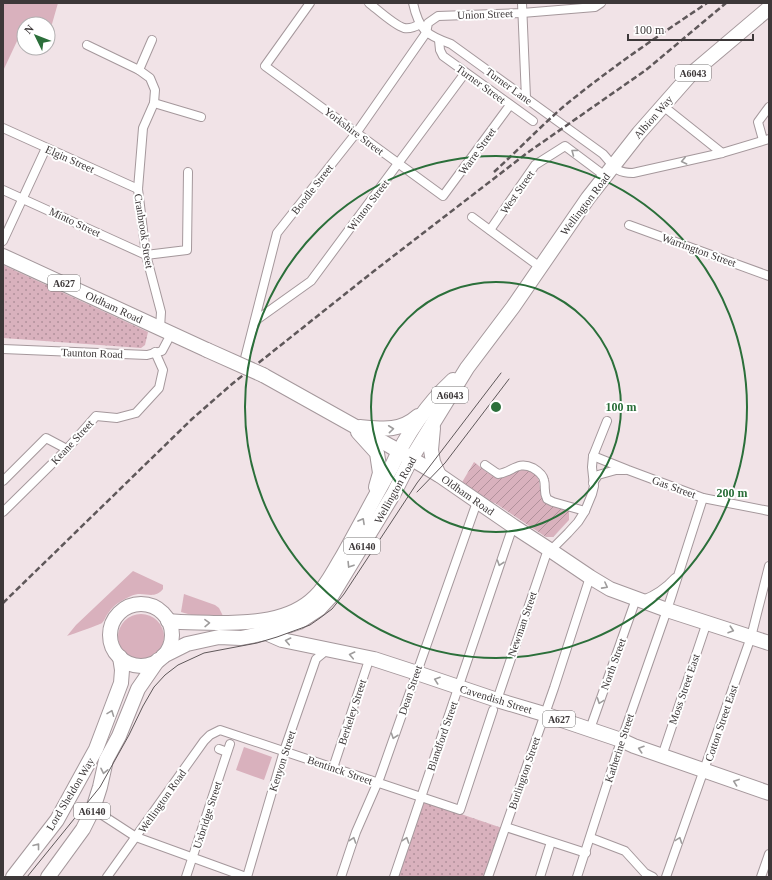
<svg xmlns="http://www.w3.org/2000/svg" width="772" height="880" font-family="'Times New Roman',serif">
	<style>
		.grass { fill: #d9b1bd }
		.park { fill: url(#park-dots) }
		.garden { fill: url(#garden-furrows) }
		.lines { fill: none; stroke-linecap: round; stroke-linejoin: round }
		.street-casing { stroke: #a5989c; stroke-width: 10 }
		.highway-casing { stroke: #a5989c; stroke-width: 16 }
		.street { stroke: #fff; stroke-width: 8 }
		.highway { stroke: #fff; stroke-width: 14 }
		.tram { stroke: #5f585a; stroke-width: 1 }
		.rail { stroke: #5f585a; stroke-width: 2.5; stroke-dasharray: 6 3; stroke-linecap: butt }
		.highway-bridge-casing { stroke: #a5989c; stroke-width: 16; stroke-linecap: butt }
		.highway-bridge { stroke: #fff; stroke-width: 14 }
		.oneway { stroke: #9e9c9c }
		.ring { fill: none; stroke: #2b6f3a; stroke-width: 2 }
		.labels { text-anchor: middle; dominant-baseline: central; stroke-width: 4; stroke-linejoin: round; paint-order: stroke }
		.shield { fill: #fff; stroke: #777474; stroke-width: 1 }
		.shield-label { font-size: 10px; font-weight: bold; fill: #3d3839 }
		.street-label { font-size: 11px; fill: #3d3839; stroke: #fff }
		.centre { fill: #2b6f3a; stroke: #fff; stroke-width: 2 }
		.ring-label { font-size: 12px; text-anchor: middle; font-weight: bold; fill: #2b6f3a; stroke: #fff; stroke-width: 4; stroke-linejoin: round; paint-order: stroke }
	</style>
	<defs>
		<pattern id="park-dots" width="8" height="8" patternUnits="userSpaceOnUse"><rect width="8" height="8" fill="#d9b1bd"/><path d="M2 2h.1M6 6h.1" fill="none" stroke="#b1919b" stroke-width="1.8" stroke-linecap="round"/></pattern>
		<pattern id="garden-furrows" width="10" height="10" patternUnits="userSpaceOnUse"><rect width="10" height="10" fill="#d9b1bd"/><path d="M-1 1l2-2M0 10L10 0M9 11l2-2" fill="none" stroke="#b1919b"/></pattern>
	</defs>
	<rect width="100%" height="100%" fill="#f1e3e7"/>
	<!-- grass -->
	<g class="grass">
		<polygon points="3,3 58,3 48,38 48,24 24,24 24,42 18,39 3,71"/>
		<path d="M133,571L163,585V589C153,601 144,590 131,596C123,600 114,604 109,612C106,615 105,620 102,623C99,625 73,634 67,636L76,625Z"/>
		<polygon points="184,594 215,605 219,608 223,616 195,616 181,612"/>
		<circle cx="141" cy="637" r="23"/>
		<polygon points="244,747 272,757 264,780 236,770"/>
	</g>
	<!-- park -->
	<g class="park">
		<polygon points="3,265 148,332 145,345 141,348 3,338"/>
		<polygon points="423,801 502,828 485,877 397,877"/>
	</g>
	<!-- garden -->
	<path class="garden" d="M474,462C480,466 489,476 497,477C507,479 516,467 526,470C546,475 536,491 544,500C550,506 561,508 569,510V520L553,537H546L495,503L488,502L461,484Z"/>
	<g class="lines">
		<defs>
			<g id="street">
				<polyline points="310,3 265,66 443,196 510,105"/>
				<path d="M369,3C378,10 394,25 404,28C410,29 415,27 420,24"/>
				<path d="M413,3C419,30 426,35 451,44L603,154C614,166 615,173 633,173L722,153L769,139"/>
				<polyline points="522,3 526,98"/>
				<polyline points="439,40 440,50 443,56 533,121"/>
				<polyline points="87,45 139,70 150,78 155,90 154,103 143,128 138,189 146,255 161,312 160,328"/>
				<polyline points="139,70 152,40"/>
				<polyline points="154,103 201,117"/>
				<polyline points="663,106 722,153"/>
				<polyline points="3,128 138,189"/>
				<polyline points="763,140 758,122 769,107"/>
				<polyline points="3,190 146,255 187,250 188,172"/>
				<polyline points="472,217 540,267"/>
				<polyline points="629,225 769,276"/>
				<polyline points="490,230 535,165 565,146 605,176"/>
				<polyline points="3,241 46,148"/>
				<polyline points="255,321 311,281 465,73"/>
				<polyline points="3,349 147,355 162,351 171,334"/>
				<polyline points="243,366 277,233 357,132 426,33 428,23 438,16 522,13 595,7 601,3"/>
				<polyline points="593,456 628,470 703,498 769,511"/>
				<path d="M485,465L498,474C512,473 517,460 533,468C538,471 543,475 544,480C546,487 543,490 547,499L553,502L585,511"/>
				<polyline points="3,481 46,438 63,447"/>
				<polyline points="593,483 598,475 616,470 625,470"/>
				<polyline points="3,512 67,449 96,416 117,418 136,413 159,388 163,370 155,352"/>
				<path d="M643,600C656,595 666,588 675,578"/>
				<polyline points="497,700 546,555 568,533 578,522 585,511 592,494 594,486 592,467 593,456 607,421"/>
				<polyline points="590,729 636,599"/>
				<polyline points="219,749 227,752"/>
				<polyline points="662,756 707,622"/>
				<polyline points="333,768 368,663 374,659"/>
				<polyline points="93,809 136,837 246,877"/>
				<polyline points="506,827 586,853"/>
				<polyline points="591,838 625,851 645,873 653,877"/>
				<polyline points="107,877 204,741 210,735 220,730 460,810 493,710"/>
				<polyline points="186,877 230,744"/>
				<polyline points="247,877 284,751 316,659 327,650"/>
				<polyline points="341,877 356,832 380,777 477,502"/>
				<polyline points="394,877 513,526"/>
				<polyline points="488,877 554,688 590,577"/>
				<polyline points="540,877 551,842"/>
				<polyline points="577,877 617,753 667,610 703,498"/>
				<polyline points="666,877 751,637 769,566"/>
				<polyline points="761,877 769,854"/>
			</g>
			<g id="highway">
				<polyline points="3,256 207,350"/>
				<polyline points="263,375 390,446 439,475 513,526 553,552 590,577 610,589 667,610 769,643"/>
				<path d="M360,427C382,429 400,432 418,416"/>
				<polyline points="433,428 431,450 433,462 439,475"/>
				<polyline points="358,432 377,453 380,473 376,487"/>
				<circle cx="141" cy="635" r="31"/>
				<path d="M168,621C185,623 201,622 217,623C250,623 290,622 315,597C326,587 333,572 341,559C358,529 374,498 391,468C406,435 426,405 453,380"/>
				<polyline points="266,633 282,640 374,659 417,673 497,700 544,714 621,740 634,746 769,793"/>
				<polyline points="163,656 187,644 219,637 241,638 266,633 299,622 319,609 332,595 394,493 411,459 467,368 513,307 588,198 639,133 691,74 769,8"/>
				<polyline points="13,877 57,820 96,749 121,683 122,670 120,657"/>
				<polyline points="48,877 83,829 93,809 100,787 106,760 119,736 138,689 158,660"/>
			</g>
		</defs>
		<!-- street casing -->
		<use href="#street" class="street-casing"/>
		<!-- highway casing -->
		<use href="#highway" class="highway-casing"/>
		<!-- street -->
		<use href="#street" class="street"/>
		<!-- highway -->
		<use href="#highway" class="highway"/>
		<!-- tram -->
		<g class="tram">
			<polyline points="417,492 445,463 509,379"/>
			<polyline points="27,877 100,787 129,735 143,706 154,687 165,675 178,665 204,653 257,643 277,637 310,625 320,618 332,609 344,594 417,483 501,373"/>
		</g>
		<!-- rail -->
		<g class="rail">
			<path d="M494,172C517,151 539,128 563,107C609,69 658,36 707,3"/>
			<polyline points="3,603 192,419 232,384 374,271 527,153 646,70 726,3"/>
		</g>
		<defs>
			<polyline id="highway-bridge" points="207,350 263,375"/>
		</defs>
		<!-- highway-bridge casing -->
		<use href="#highway-bridge" class="highway-bridge-casing"/>
		<!-- highway-bridge -->
		<use href="#highway-bridge" class="highway-bridge"/>
	</g>
	<!-- one-way arrows -->
	<defs><path id="oneway-chevron" d="M-2-3.5L2.5 0L-2 3.5" fill="none" stroke-width="1.6" stroke-linecap="round" stroke-linejoin="round"/></defs>
	<g class="oneway">
		<use href="#oneway-chevron" transform="translate(574 152) rotate(-143)"/>
		<use href="#oneway-chevron" transform="translate(684 161) rotate(167)"/>
		<use href="#oneway-chevron" transform="translate(391 429) rotate(-6)"/>
		<use href="#oneway-chevron" transform="translate(362 521) rotate(-61)"/>
		<use href="#oneway-chevron" transform="translate(500 563) rotate(109)"/>
		<use href="#oneway-chevron" transform="translate(350 565) rotate(122)"/>
		<use href="#oneway-chevron" transform="translate(605 586) rotate(28)"/>
		<use href="#oneway-chevron" transform="translate(207 623) rotate(-1)"/>
		<use href="#oneway-chevron" transform="translate(731 630) rotate(18)"/>
		<use href="#oneway-chevron" transform="translate(288 641) rotate(-168)"/>
		<use href="#oneway-chevron" transform="translate(352 655) rotate(-168)"/>
		<use href="#oneway-chevron" transform="translate(437 680) rotate(-161)"/>
		<use href="#oneway-chevron" transform="translate(600 701) rotate(110)"/>
		<use href="#oneway-chevron" transform="translate(111 713) rotate(-69)"/>
		<use href="#oneway-chevron" transform="translate(394 736) rotate(109)"/>
		<use href="#oneway-chevron" transform="translate(641 749) rotate(-162)"/>
		<use href="#oneway-chevron" transform="translate(104 771) rotate(102)"/>
		<use href="#oneway-chevron" transform="translate(736 782) rotate(-160)"/>
		<use href="#oneway-chevron" transform="translate(353 840) rotate(-71)"/>
		<use href="#oneway-chevron" transform="translate(406 840) rotate(-71)"/>
		<use href="#oneway-chevron" transform="translate(679 840) rotate(-70)"/>
		<use href="#oneway-chevron" transform="translate(37 846) rotate(-52)"/>
	</g>
	<!-- distance rings -->
	<g class="ring">
		<circle cx="496" cy="407" r="125"/>
		<circle cx="496" cy="407" r="251"/>
	</g>
	<g class="labels">
		<!-- shield labels -->
		<g class="shield">
			<rect x="675" y="65" width="36" height="16" rx="3"/>
			<rect x="48" y="275" width="32" height="16" rx="3"/>
			<rect x="432" y="387" width="36" height="16" rx="3"/>
			<rect x="344" y="538" width="36" height="16" rx="3"/>
			<rect x="543" y="711" width="32" height="16" rx="3"/>
			<rect x="74" y="803" width="36" height="16" rx="3"/>
		</g>
		<g class="shield-label">
			<text x="693" y="73">A6043</text>
			<text x="64" y="283">A627</text>
			<text x="450" y="395">A6043</text>
			<text x="362" y="546">A6140</text>
			<text x="559" y="719">A627</text>
			<text x="92" y="811">A6140</text>
		</g>
		<!-- street labels -->
		<g class="street-label">
			<text transform="translate(485 14) rotate(-2)">Union Street</text>
			<text transform="translate(481 84) rotate(36)">Turner Street</text>
			<text transform="translate(509 86) rotate(36)">Turner Lane</text>
			<text transform="translate(653 117) rotate(-49)">Albion Way</text>
			<text transform="translate(354 131) rotate(37)">Yorkshire Street</text>
			<text transform="translate(477 151) rotate(-54)">Warre Street</text>
			<text transform="translate(70 159) rotate(24)">Elgin Street</text>
			<text transform="translate(312 189) rotate(-52)">Boodle Street</text>
			<text transform="translate(517 192) rotate(-55)">West Street</text>
			<text transform="translate(585 204) rotate(-53)">Wellington Road</text>
			<text transform="translate(368 205) rotate(-53)">Winton Street</text>
			<text transform="translate(75 222) rotate(25)">Minto Street</text>
			<text transform="translate(144 231) rotate(81)">Cranbrook Street</text>
			<text transform="translate(699 250) rotate(20)">Warrington Street</text>
			<text transform="translate(114 307) rotate(25)">Oldham Road</text>
			<text transform="translate(92 353) rotate(2)">Taunton Road</text>
			<text transform="translate(72 442) rotate(-47)">Keane Street</text>
			<text transform="translate(674 487) rotate(20)">Gas Street</text>
			<text transform="translate(395 490) rotate(-61)">Wellington Road</text>
			<text transform="translate(468 495) rotate(35)">Oldham Road</text>
			<text transform="translate(522 624) rotate(-71)">Newman Street</text>
			<text transform="translate(613 664) rotate(-70)">North Street</text>
			<text transform="translate(684 689) rotate(-71)">Moss Street East</text>
			<text transform="translate(410 690) rotate(-71)">Dean Street</text>
			<text transform="translate(496 699) rotate(17)">Cavendish Street</text>
			<text transform="translate(352 712) rotate(-72)">Berkeley Street</text>
			<text transform="translate(721 723) rotate(-71)">Cotton Street East</text>
			<text transform="translate(442 736) rotate(-71)">Blandford Street</text>
			<text transform="translate(619 748) rotate(-72)">Katherine Street</text>
			<text transform="translate(282 761) rotate(-72)">Kenyon Street</text>
			<text transform="translate(340 770) rotate(19)">Bentinck Street</text>
			<text transform="translate(524 773) rotate(-71)">Burlington Street</text>
			<text transform="translate(70 794) rotate(-59)">Lord Sheldon Way</text>
			<text transform="translate(162 801) rotate(-55)">Wellington Road</text>
			<text transform="translate(207 815) rotate(-72)">Uxbridge Street</text>
		</g>
	</g>
	<circle cx="496" cy="407" r="6" class="centre"/>
	<g class="ring-label">
		<text x="621" y="411">100 m</text>
		<text x="732" y="497">200 m</text>
	</g>
	<!-- border -->
	<rect width="772" height="880" fill="none" stroke="#3d3839" stroke-width="8"/>
	<!-- north arrow -->
	<g transform="translate(36 36) rotate(313)"><circle r="19" fill="#ffffff" stroke="#b1afb0"/>
	<path d="M0-3L7 15L0 10L-7 15Z" fill="#2b6f3a"/>
	<text y="-6" font-size="11" font-weight="bold" text-anchor="middle" fill="#3d3839">N</text>
	</g>
	<!-- scale -->
	<path d="M628 34v6h125v-6" fill="none" stroke="#3d3839" stroke-width="2"/>
	<text x="634" y="34" font-size="12" fill="#3d3839" stroke="#ffffff" stroke-width="3" paint-order="stroke">100 m</text>
</svg>
